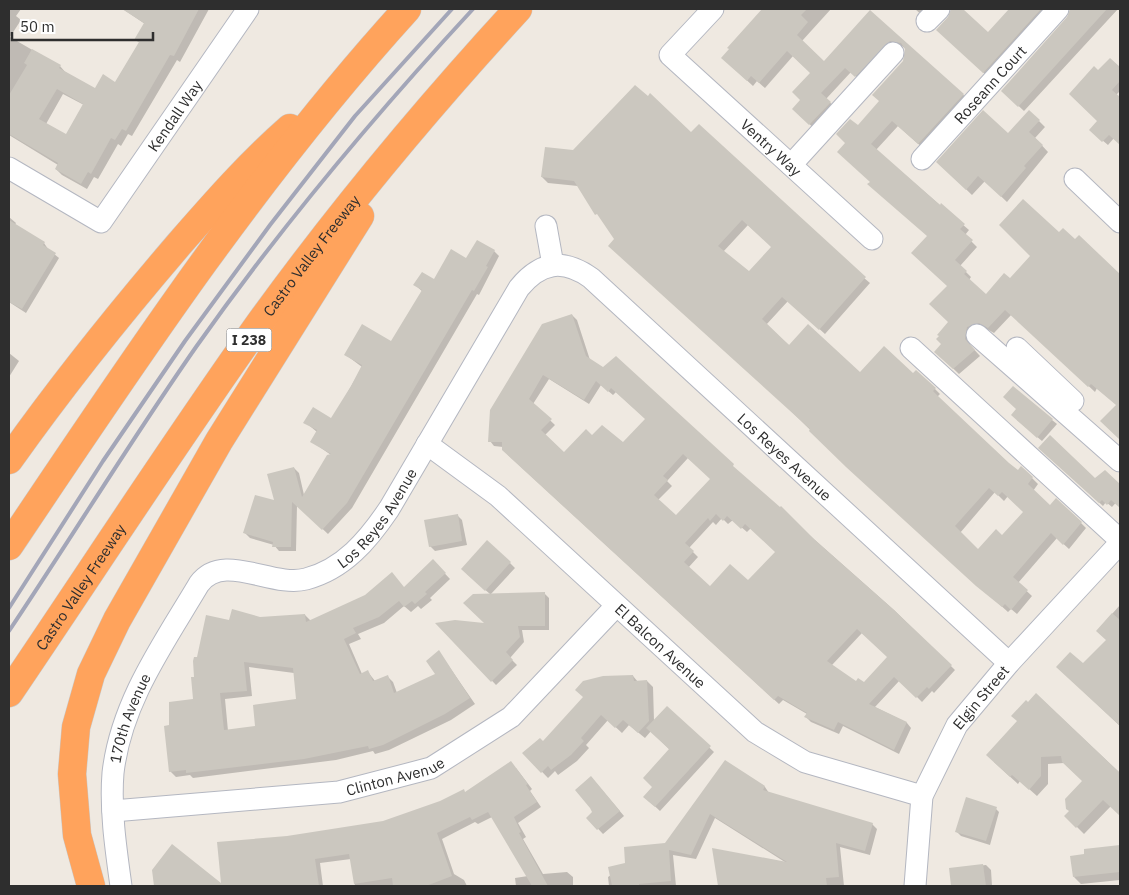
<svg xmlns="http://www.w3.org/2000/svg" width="1129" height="895" font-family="'IBM Plex Sans',sans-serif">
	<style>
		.shadow { fill: #0003; fill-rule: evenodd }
		.building { fill: #cbc7bf; fill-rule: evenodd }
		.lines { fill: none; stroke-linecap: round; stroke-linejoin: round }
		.minor-casing { stroke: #b4b7c1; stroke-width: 23 }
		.highway-casing { stroke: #c9c9c9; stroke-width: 29 }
		.minor { stroke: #fff; stroke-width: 21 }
		.highway { stroke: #ffa35c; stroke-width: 28 }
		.rail { stroke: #a3a6b8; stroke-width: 4 }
		.labels { text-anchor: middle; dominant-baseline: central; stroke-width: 4; stroke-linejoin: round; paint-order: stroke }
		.shield { fill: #fff; stroke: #6d6d6d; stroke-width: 1 }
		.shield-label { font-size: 14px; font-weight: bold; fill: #2e2e2e }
		.street-label { font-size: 15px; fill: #2e2e2e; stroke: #fff }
	</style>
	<rect width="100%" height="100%" fill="#efe9e1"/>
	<!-- shadow -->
	<g class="shadow">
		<path d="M9,9H21L16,16L21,20L10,37L60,66L66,73L95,90L116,84L140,43L136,40L145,24L123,9H209L180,62L177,60L132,136L128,134L121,146L118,144L98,179L94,177L87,189L62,175L56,169L58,165L9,135ZM63,94L84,105L66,136L46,124Z"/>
		<polygon points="769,9 831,9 802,41 824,62 870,12 969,100 924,149 898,126 876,150 969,230 965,235 977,247 960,266 971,277 969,280 986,296 1010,280 1059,234 1075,241 1079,237 1120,278 1120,438 1102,421 1117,405 1097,388 1095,392 1012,314 994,333 985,328 973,332 970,345 980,356 959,374 941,357 950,322 948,286 928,236 871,182 858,127 881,101 904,62 906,49 902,46 890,49 861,81 851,72 826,99 836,108 815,129 799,115 811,73 793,56 765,88 757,81 753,86 728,63"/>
		<polygon points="915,9 934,9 924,17"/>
		<polygon points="952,9 961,9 988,34 1011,9 1052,9 989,78 938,29 952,13"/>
		<polygon points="1071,9 1118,9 1024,111 1003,91 1068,18"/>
		<polygon points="1110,59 1120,69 1120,91 1116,95 1120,99 1120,144 1114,138 1108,145 1095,134 1099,121 1098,72"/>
		<polygon points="1039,121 1045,127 1035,138 1048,152 1007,202 985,181 972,195 944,168"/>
		<path d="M692,134L870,283L825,334L788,301L766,325L790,346L860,374L914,375L935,389L940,394L937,397L1018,472L1032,478L1038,484L1033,491L1050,506L1081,523L1086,528L1069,549L1057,538L1018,583L1032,596L1017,614L1011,609L1008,612L853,472L616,239L578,186L548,183L542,177L574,152ZM748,225L772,247L749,273L723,252ZM995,492L1004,501L1008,496L1025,512L1002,537L978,550L960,533Z"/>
		<polygon points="9,217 16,223 9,234"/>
		<polygon points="28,234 44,243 48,249 59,258 26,313 9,302 9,267"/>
		<polygon points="494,251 499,256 479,295 477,294 352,508 328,534 297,505 296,551 279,551 274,545 250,538 245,533 276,502 294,468 299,473 304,495 331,455 314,443 317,432 305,422 332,420 362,367 346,355 391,343 423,292 415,285 434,280 467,259"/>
		<path d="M572,315L577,320L590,360L603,369L616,357L737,471L894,610L955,670L934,693L932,691L922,702L900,680L875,707L907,723L911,728L899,754L843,726L839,734L811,722L806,717L807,714L783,700L779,704L508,455L503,447L494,446L490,441ZM549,379L589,404L601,385L613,395L616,392L646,419L623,444L592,437L564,453L545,435L555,425L533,404ZM688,458L712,479L676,517L658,500L672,486L667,481ZM722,518L728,524L733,520L747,532L751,528L776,552L748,582L711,588L688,568L698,557L689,548L713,522L716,525ZM862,633L889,657L864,684L856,683L832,665Z"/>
		<polygon points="9,353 19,361 9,377"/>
		<polygon points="1017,420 1052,420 1057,424 1042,441"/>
		<polygon points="1040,448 1095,479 1105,472 1120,486 1120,498 1112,507 1106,502 1103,506"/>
		<polygon points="457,515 462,520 467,545 435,551 430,546"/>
		<path d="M433,561L450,579L430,598L432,600L421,609L418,606L411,612L404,606L384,623L358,634L361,639L349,644L362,674L368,672L375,681L388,677L393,682L397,693L437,674L439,652L475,704L451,720L389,750L375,754L373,751L336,760L193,778L190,775L176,777L170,771V726L194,700L198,658L230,621L305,615L311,621L405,588ZM249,667L294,673L297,700L257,727L228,731L225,699L252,696Z"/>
		<polygon points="510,563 515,568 491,594 544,593 549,598 549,630 522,630 524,642 510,658 517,665 496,685 438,624 487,625 490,594 467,574"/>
		<polygon points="1120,605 1120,726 1058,667 1083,665 1107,640 1097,631"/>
		<polygon points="633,676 638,682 647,681 653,687 654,721 667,707 714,752 660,811 645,797 654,787 670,750 651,731 645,738 629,725 622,733 608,720 586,745 589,748 577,761 558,775 555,771 548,778 524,753 543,743"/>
		<polygon points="1036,694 1120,773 1120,815 1111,806 1084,834 1068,818 1083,781 1064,763 1048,764 1048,784 1037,796 1020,781 1018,784 994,762 1028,703"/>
		<polygon points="726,762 765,787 769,793 872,824 877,829 870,855 840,847 844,886 720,886 714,850 788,864 715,818 696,859 673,855 676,886 609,886 608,877 627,864 666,845"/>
		<polygon points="516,768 532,789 530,791 541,807 518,823 526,837 523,839 543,874 567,872 573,877 573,886 516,886 515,878 528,876 492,817 478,824 475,822 442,839 454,874 464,880 467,886 355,886 351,859 320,863 323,886 155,886 153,871 222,885 287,837 384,823 465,793"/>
		<polygon points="596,783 624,816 603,834 588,818 594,812"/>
		<polygon points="994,807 999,812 990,845 961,836 956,831"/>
		<polygon points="1120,846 1120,880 1081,884 1074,877 1086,855 1085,850"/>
		<polygon points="986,865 991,870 992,886 953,886 951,869"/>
	</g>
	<!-- building -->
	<g class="building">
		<path d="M122,9H199L174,56L170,55L126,131L122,129L115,140L111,138L91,174L88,172L81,184L55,169L58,163L9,134V95L27,65L24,63L32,49L61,65L59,68L95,88L103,74L115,82L139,42L134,40L144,23ZM57,89L83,104L66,134L39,119Z"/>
		<polygon points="762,9 807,9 801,15 808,22 797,35 824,61 870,10 964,94 918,144 892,121 871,144 940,205 941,203 965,224 960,229 973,240 955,260 967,271 964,274 986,294 1004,273 1010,278 1030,256 999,225 1023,199 1059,232 1063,228 1075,239 1079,235 1120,274 1120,440 1100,421 1116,405 1091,384 1088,387 1005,310 988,328 979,323 967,327 965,339 975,350 953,369 934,352 941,344 936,339 939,336 937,335 948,322 929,304 947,286 911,253 927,236 867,184 870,182 837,152 845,143 836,134 850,119 858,125 879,101 872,95 903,61 905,49 901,43 890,41 855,77 845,68 821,93 831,102 809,125 792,109 800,100 792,92 810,73 787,51 759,83 751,76 747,81 721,58 729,49 727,48"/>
		<polygon points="951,9 963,9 988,32 1009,9 1041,9 983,73 936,30 948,17"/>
		<polygon points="1070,9 1107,9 1018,107 1001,91 1067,17"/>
		<polygon points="1110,58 1120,67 1120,81 1112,90 1120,97 1120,145 1109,135 1102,142 1089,130 1097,121 1069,94 1094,66 1098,70"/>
		<path d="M635,85L648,96L650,93L691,132L699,124L866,277L819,330L782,297L762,319L789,345L808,324L860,372L884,346L913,373L916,370L936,388L933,391L938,396L1009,463L1018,470L1021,466L1033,477L1028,484L1050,505L1056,498L1082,522L1063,545L1051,533L1013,577L1028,590L1011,610L1005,604L1002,607L976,586L846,467L809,431L810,429L608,246L614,239L597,214L595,215L574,181L541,177L545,147L573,150ZM742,220L771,247L749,271L718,246ZM989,488L998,496L1002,492L1023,512L1002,535L996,529L978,549L955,526Z"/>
		<polygon points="983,110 1008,133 1029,110 1040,120 1029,132 1043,145 1024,166 1026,168 1001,197 978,176 966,190 936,162"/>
		<polygon points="9,220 45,242 43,245 56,253 22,309 9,302"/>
		<polygon points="477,240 495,250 486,266 488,267 474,291 472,290 347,503 322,530 292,502 291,547 272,547 273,542 243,533 255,495 274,500 267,474 294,467 302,497 327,455 331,454 310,442 317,430 303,423 313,407 331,418 351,386 362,365 344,355 362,324 391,341 422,290 413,285 422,272 434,279 451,249 466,258"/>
		<path d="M572,314L586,356L603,367L616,356L734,464L733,466L780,507L781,506L815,540L894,610L952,665L929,689L927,687L916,698L894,677L869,704L907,722L894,750L838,722L834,730L804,717L807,713L778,696L774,700L502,450V442H488L490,410L542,324ZM543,375L584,400L596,381L608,392L611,388L645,419L623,442L602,425L592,435L586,429L564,452L541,430L552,419L529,399ZM683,454L710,479L676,515L654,495L668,480L663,476ZM716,514L723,521L727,516L741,529L745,524L775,552L748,580L730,564L710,586L684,562L694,551L685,543L708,518L710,521ZM857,629L887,657L864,682L858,678L856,681L827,661Z"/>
		<polygon points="1013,386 1053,419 1037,438 1011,415 1016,409 1003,397"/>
		<polygon points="1050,435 1095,478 1105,470 1120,484 1120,508 1111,500 1107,505 1102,500 1099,503 1038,448"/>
		<polygon points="458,514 462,541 429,547 424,520"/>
		<polygon points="487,540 511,562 485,591 461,569"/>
		<path d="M433,559L446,573L425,592L427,594L415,604L412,601L404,607L399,601L379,617L353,628L356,633L344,639L360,674L368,670L373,681L388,675L394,693L435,674L426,661L439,650L470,698L445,714L383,745L369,749L368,746L304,759L186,773V770L169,772L164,726L169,725V702L193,699L191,677H194L193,661L194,657H197L206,615L229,620L232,609L260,617L305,614L306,622L365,595L392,572L404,587ZM244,662L293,668L296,699L253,705L255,726L224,730L220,693L247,691Z"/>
		<polygon points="545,592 545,626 518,626 520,637 506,652 513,660 491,682 435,623 455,620 484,623 463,603 473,594"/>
		<polygon points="1112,613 1120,620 1120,726 1056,667 1070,652 1083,663 1106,640 1096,631"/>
		<polygon points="633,675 634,681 647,680 649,721 638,733 623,720 615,728 601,715 581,738 584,741 571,755 551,770 548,766 541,773 522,753 540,738 543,741 583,697 575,690 583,681 603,676"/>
		<polygon points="1036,693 1120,773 1120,816 1103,800 1076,828 1064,816 1069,811 1066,809 1065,799 1082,781 1062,762 1061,756 1041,757 1041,776 1029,790 1012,775 1010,777 986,755 1017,721 1011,716 1026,700 1028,702"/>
		<polygon points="667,706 711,746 655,807 643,797 652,787 643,778 669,749 646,728"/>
		<polygon points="725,760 765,786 763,790 873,823 865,851 836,843 839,877 826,878 827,886 718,886 712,848 787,862 710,814 691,855 669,850 671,881 639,884 639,886 612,886 608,867 625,863 624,847 665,843"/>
		<polygon points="511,761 528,784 526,785 537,802 514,817 521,832 519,833 548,886 532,886 488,812 472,820 470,817 437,833 452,876 426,886 393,886 392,878 354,884 349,854 315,859 319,886 154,886 152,870 172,844 221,883 217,842 287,836 383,821 440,801 464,789 465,792"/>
		<polygon points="591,776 620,811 597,830 586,818 592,812 590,808 575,790"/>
		<polygon points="966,797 997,807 986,841 955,832"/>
		<polygon points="1120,845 1120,872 1073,877 1070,856 1084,854 1084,849"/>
		<polygon points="983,864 986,886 951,886 949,868"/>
	</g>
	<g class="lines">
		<defs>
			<g id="minor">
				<path id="s1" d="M713,9L670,55L872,239"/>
				<polyline points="927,21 939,9"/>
				<path id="s2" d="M922,159L1058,9"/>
				<polyline points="791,165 893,53"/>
				<path id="s3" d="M9,168L101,222L248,9"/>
				<polyline points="1075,179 1120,222"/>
				<polyline points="546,226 553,265"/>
				<polyline points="977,335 1120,461"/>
				<polyline points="911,348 1120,540"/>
				<polyline points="1017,348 1073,401"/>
				<path id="s4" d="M427,444L498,496L755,732L805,762L922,796"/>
				<path id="s5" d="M113,811L339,792L431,768L511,717L616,606"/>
				<path id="s6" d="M121,886C116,850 110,810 113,773C121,702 164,643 199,584C223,551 272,588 306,579C344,569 368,540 389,509L519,288C540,262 563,258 591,278L1009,663"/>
				<path id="s7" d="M915,886L922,796L957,725L1009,663L1120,543"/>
			</g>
			<g id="highway">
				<path d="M9,460C62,385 120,313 180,243C215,203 250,163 290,128"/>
				<path d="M9,546C133,361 257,174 407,9"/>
				<path id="s8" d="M9,693C93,569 175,442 262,320C341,211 427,108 518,9"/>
				<polyline points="91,886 77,835 72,774 76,727 91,674 117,620 219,441 360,216"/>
			</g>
		</defs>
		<!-- minor casing -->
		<use href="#minor" class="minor-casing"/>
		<!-- highway casing -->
		<use href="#highway" class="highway-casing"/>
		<!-- minor -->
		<use href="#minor" class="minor"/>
		<!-- highway -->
		<use href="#highway" class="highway"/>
		<!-- rail -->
		<g class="rail">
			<polyline points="9,608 103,461 185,341 270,225 355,116 452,9"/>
			<path d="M9,631C72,537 131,440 196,347C280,228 374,116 473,9"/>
		</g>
	</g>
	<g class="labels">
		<!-- shield labels -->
		<rect class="shield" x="226.5" y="328.5" width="45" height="23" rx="4"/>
		<g class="shield-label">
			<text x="249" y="340">I 238</text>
		</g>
		<!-- street labels -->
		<g class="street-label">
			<text stroke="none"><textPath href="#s2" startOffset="101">Roseann Court</textPath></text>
			<text stroke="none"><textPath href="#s3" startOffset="236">Kendall Way</textPath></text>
			<text stroke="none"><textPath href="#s1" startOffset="200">Ventry Way</textPath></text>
			<text stroke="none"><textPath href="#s8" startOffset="532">Castro Valley Freeway</textPath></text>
			<text stroke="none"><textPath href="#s6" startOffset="1149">Los Reyes Avenue</textPath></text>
			<text stroke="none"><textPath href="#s6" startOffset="532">Los Reyes Avenue</textPath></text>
			<text stroke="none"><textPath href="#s8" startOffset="128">Castro Valley Freeway</textPath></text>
			<text stroke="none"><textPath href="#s4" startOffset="309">El Balcon Avenue</textPath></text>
			<text stroke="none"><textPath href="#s7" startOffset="206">Elgin Street</textPath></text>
			<text stroke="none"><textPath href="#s6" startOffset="171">170th Avenue</textPath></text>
			<text stroke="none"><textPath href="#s5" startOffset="285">Clinton Avenue</textPath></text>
		</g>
	</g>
	<!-- border -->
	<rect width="1129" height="895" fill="none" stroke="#2e2e2e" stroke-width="20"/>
	<!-- scale -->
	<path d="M12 32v8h141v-8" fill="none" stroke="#2e2e2e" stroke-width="2.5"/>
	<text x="20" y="32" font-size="15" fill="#2e2e2e" stroke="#ffffff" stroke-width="4" paint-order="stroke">50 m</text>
</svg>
